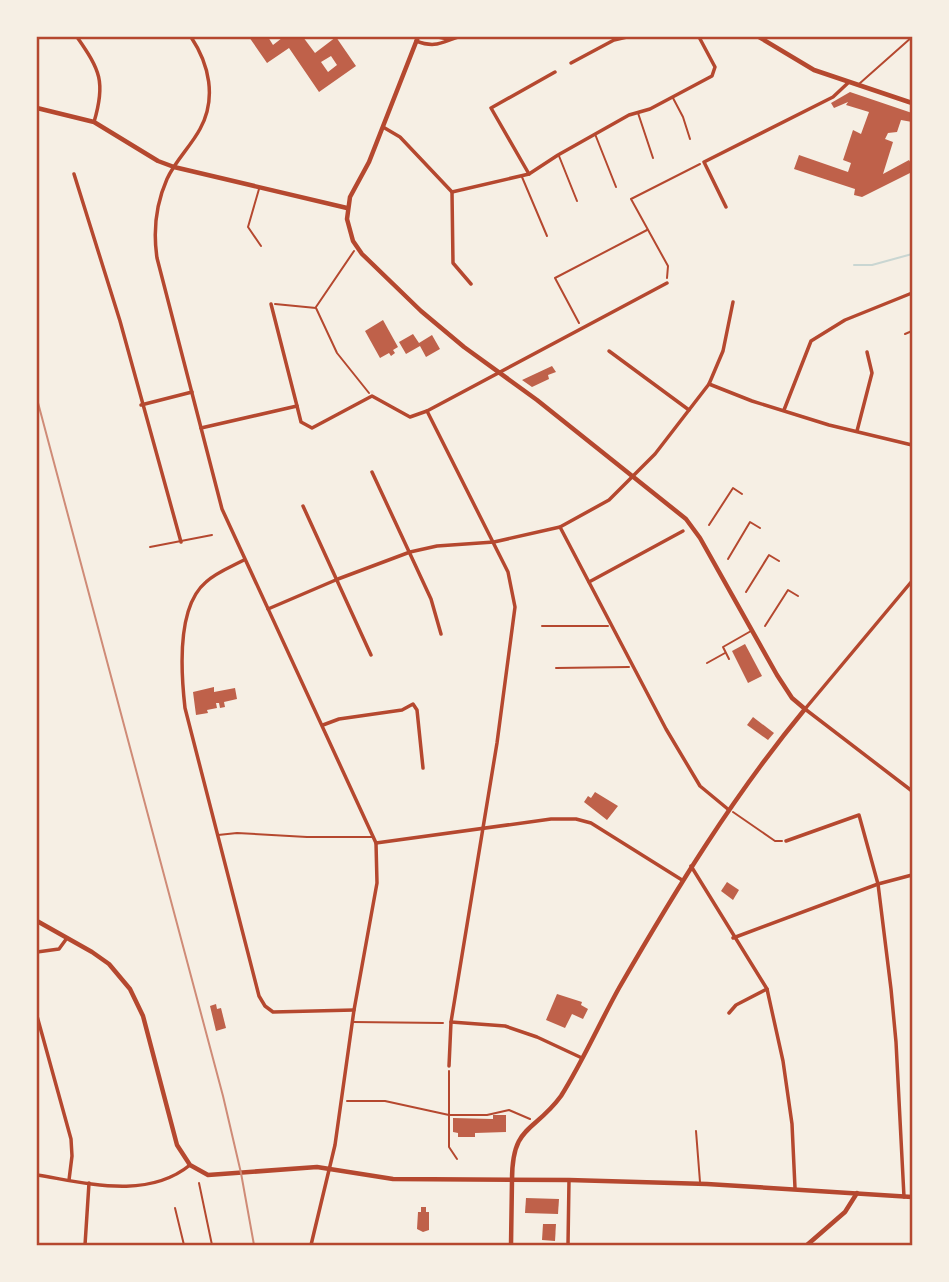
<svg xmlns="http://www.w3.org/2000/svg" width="949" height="1282" font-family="Inter,sans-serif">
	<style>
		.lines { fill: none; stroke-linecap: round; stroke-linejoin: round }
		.stream { stroke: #c9d6d2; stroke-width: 2 }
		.building { fill: #bf614a; fill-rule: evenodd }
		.path { stroke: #b5482f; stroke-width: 2 }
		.service { stroke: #b5482f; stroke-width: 2 }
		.minor { stroke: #b5482f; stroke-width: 3.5 }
		.tertiary { stroke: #b5482f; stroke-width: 4.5 }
		.secondary { stroke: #b5482f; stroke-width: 4.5 }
		.rail { stroke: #cf8b77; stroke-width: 2 }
		.neatline { fill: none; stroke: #b5482f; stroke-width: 2.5 }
	</style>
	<rect width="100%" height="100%" fill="#f6efe4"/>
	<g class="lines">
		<!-- stream -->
		<polyline class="stream" points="854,265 872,265 912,254"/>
	</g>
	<!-- building -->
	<g class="building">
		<path d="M249,37H268L273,45L282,38L281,37H303L315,53L336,37L356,66L319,92L289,48L267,63ZM331,56L337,65L328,72L321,62Z"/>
		<polygon points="850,92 912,113 912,122 901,120 897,132 888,133 885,139 893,142 883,174 909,160 912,165 912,172 862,197 854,195 855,189 794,169 799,155 848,172 851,163 843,160 853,130 861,134 869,112 846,105 848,102 834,108 831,103"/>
		<polygon points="383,320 398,347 393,350 395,353 391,356 389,353 380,358 365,331"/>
		<polygon points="413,334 419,343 432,335 440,349 426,357 420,346 406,354 399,342"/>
		<polygon points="552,366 556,372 548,375 549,379 532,387 522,380"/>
		<polygon points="745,644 762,676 748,683 732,651"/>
		<polygon points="214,687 214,692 235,688 237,699 224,702 225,707 220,708 219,703 216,703 217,708 207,710 208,713 196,715 193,692"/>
		<polygon points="753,717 774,733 768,740 747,725"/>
		<polygon points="595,792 618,806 607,820 584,802 588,796 591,798"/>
		<polygon points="727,882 739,890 733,900 721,891"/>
		<polygon points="557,994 582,1002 581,1005 588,1009 583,1019 572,1014 565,1028 546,1020"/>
		<polygon points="216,1004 217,1009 221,1008 226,1028 216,1031 210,1006"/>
		<polygon points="493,1115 506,1115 506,1132 475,1133 475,1137 458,1137 458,1133 453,1132 453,1118 493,1119"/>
		<polygon points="526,1198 559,1199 558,1214 525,1213"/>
		<polygon points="421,1207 426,1207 426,1212 429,1212 429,1230 423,1232 417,1229 418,1212 421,1212"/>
		<polygon points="543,1224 556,1224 555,1241 542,1240"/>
	</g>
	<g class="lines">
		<!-- path -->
		<g class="path">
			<polyline points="667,278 668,266 631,199 700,164"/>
			<polyline points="275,304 316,308 337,353 369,393"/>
			<polyline points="316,307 354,251"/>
			<polyline points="579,323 555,278 647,230"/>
			<polyline points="905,334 912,331"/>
			<polyline points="709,525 733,488 742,494"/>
			<polyline points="728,559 750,522 760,528"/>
			<polyline points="746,592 769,555 779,561"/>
			<polyline points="542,626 608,626"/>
			<polyline points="765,626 788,590 798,596"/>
			<polyline points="556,668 629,667"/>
			<polyline points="733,812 775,841 782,841"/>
			<polyline points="37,1012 38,958"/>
			<polyline points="449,1071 449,1147 457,1159"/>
			<polyline points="347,1101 385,1101 449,1115 487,1115 509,1110 530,1119"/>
			<polyline points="199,1183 212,1245"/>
		</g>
		<!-- service -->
		<g class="service">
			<polyline points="859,84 912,37"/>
			<polyline points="673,98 683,117 690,139"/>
			<polyline points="638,113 653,158"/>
			<polyline points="595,134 616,187"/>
			<polyline points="559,156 577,201"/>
			<polyline points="522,177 547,236"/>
			<polyline points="259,189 248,227 261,246"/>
			<polyline points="150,547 212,535"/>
			<polyline points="729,659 723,647 751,631"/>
			<polyline points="707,663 725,653"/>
			<polyline points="218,835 237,833 307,837 373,837"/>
			<polyline points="353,1022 443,1023"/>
			<polyline points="696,1131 700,1182"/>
			<polyline points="175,1208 184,1245"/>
		</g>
		<!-- minor -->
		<g class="minor">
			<path d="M77,37C100,70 106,82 94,122"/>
			<path d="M191,37C209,64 217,98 200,129C191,146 175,161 167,179C156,204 153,231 157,258L222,509L376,843L377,883L354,1010L335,1145L311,1245"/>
			<polyline points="438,37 448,39"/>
			<path d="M416,41C435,48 440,43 458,37"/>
			<polyline points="571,63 614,40 627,37"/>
			<polyline points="383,127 400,137 452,192 529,174 558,155 629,115 650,109 712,76 715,67 699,37"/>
			<polyline points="74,174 120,321 181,542"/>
			<polyline points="529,174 491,108 555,72"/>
			<polyline points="452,192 453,263 471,284"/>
			<polyline points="726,207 704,162 833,97 849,82"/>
			<polyline points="271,304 297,406"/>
			<polyline points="609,351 689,410"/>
			<polyline points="709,384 752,401 829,425 912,445"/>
			<polyline points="141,405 192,392"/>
			<polyline points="784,410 811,341 845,320 912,293"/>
			<polyline points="427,411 508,572 515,607 497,743 451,1022 449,1066"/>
			<polyline points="201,428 297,406 301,422 312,428 372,396 410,417 427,411 667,283"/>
			<polyline points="857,431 872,373 867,352"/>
			<polyline points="372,472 431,599 441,634"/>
			<polyline points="303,506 371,655"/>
			<polyline points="560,527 666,729 700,786 729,810"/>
			<path d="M244,560C231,567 217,572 206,582C176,607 181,673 185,708L259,996L265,1006L273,1012L354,1010"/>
			<polyline points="912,581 805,709 912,791"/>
			<polyline points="589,582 683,531"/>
			<polyline points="268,609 338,579 410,552 437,546 494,542 560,527 609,500 655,454 709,384 723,351 733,302"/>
			<polyline points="323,725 339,719 402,710 413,704 417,710 423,768"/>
			<polyline points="786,841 859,815 878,884 891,989 896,1042 904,1197"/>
			<polyline points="376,843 551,819 576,819 591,823 682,880"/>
			<polyline points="691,866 767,989 783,1061 792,1124 795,1188"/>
			<polyline points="733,938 878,884 912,875"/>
			<polyline points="37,952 59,949 67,938"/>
			<polyline points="729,1013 736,1005 767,989"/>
			<polyline points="37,1016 71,1139 72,1156 69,1180"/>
			<polyline points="451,1022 505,1026 537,1037 582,1058"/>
			<path d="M37,1175C87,1183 147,1200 190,1165"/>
			<polyline points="85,1245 89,1183"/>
			<polyline points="568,1245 569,1180"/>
		</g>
		<!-- tertiary -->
		<g class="tertiary">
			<path d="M418,37L369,162L350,197L347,219L353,241L362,254L421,311L464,347L537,400L686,519L700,538L777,675L792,698L805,709C733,796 675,891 619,988C599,1024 583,1061 561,1096C534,1133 512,1124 512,1180"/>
			<polyline points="759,37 814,70 912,103"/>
			<polyline points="37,108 94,122 158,161 174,167 347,208"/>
		</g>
		<!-- secondary -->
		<g class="secondary">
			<polyline points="37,921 92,952 109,964 130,989 143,1016 177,1145 190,1165 208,1175 317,1167 393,1179 569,1180 707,1184 912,1197"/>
			<polyline points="511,1245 512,1180"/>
			<polyline points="807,1245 845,1212 857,1193"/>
		</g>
		<!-- rail -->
		<polyline class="rail" points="37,399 223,1096 241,1173 254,1245"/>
	</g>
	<!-- border -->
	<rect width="949" height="1282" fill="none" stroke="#f6efe4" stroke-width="77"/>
	<rect x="38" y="38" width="873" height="1206" class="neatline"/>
</svg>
